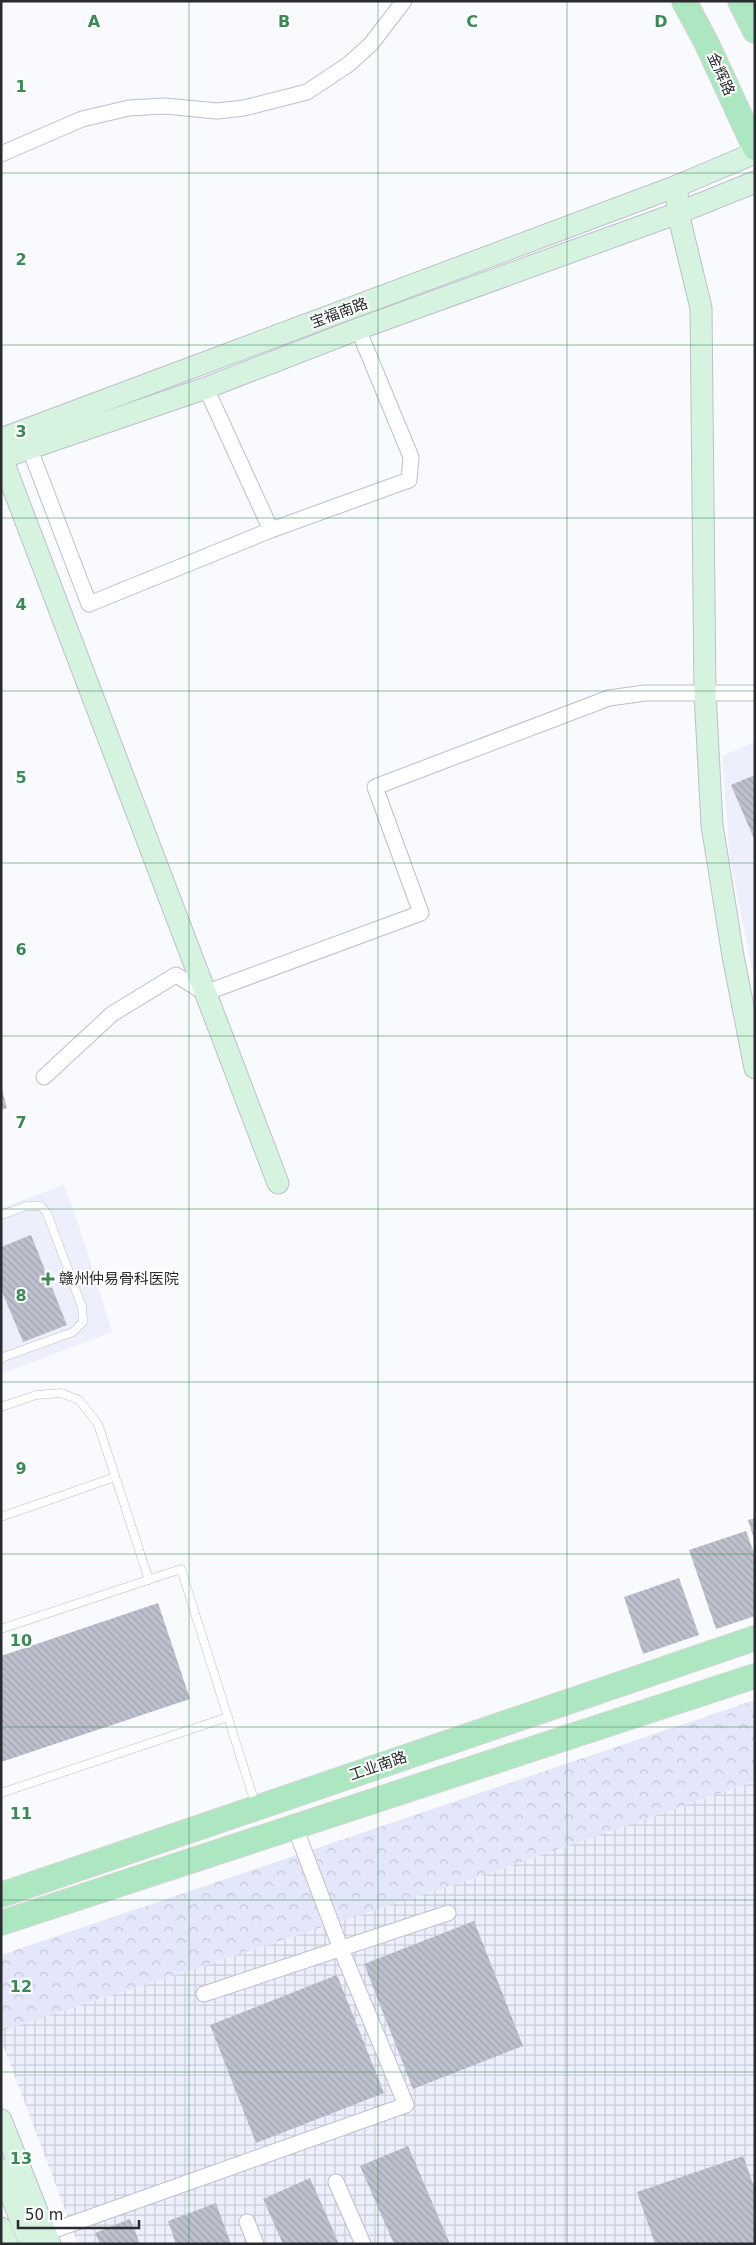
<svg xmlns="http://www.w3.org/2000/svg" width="756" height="2245" font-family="'DejaVu Sans','Noto Sans SC',sans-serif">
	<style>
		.built { fill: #edf0fc }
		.industrial { fill: url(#industrial-grid) }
		.park { fill: url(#park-crowns) }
		.building { fill: url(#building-back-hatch) }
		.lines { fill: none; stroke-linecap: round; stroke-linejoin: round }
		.lane-casing { stroke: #bdbfcc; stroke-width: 9 }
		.street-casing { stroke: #bdbfcc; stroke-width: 17 }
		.secondary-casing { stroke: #bdbfcc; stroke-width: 23 }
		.primary-casing { stroke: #d4d5d5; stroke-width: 26 }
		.lane { stroke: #fff; stroke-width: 8 }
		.street { stroke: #fff; stroke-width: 15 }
		.secondary { stroke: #d6f3e0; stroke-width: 21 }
		.primary { stroke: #ade7c1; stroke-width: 24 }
		.grid { fill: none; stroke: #3b8959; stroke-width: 1; stroke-opacity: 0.55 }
		.poi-dot { fill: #3b8959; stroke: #fff; stroke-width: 2 }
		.labels { text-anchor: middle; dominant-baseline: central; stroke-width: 4; stroke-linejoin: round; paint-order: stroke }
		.street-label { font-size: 15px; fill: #292b2f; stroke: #fff }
		.poi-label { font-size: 15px; fill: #292b2f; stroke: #fff; text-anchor: start }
		.grid-label { font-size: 16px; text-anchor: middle; font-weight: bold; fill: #3b8959; stroke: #fff; stroke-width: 4; stroke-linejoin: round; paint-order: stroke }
	</style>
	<defs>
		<pattern id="industrial-grid" width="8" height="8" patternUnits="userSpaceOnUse" patternTransform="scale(1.25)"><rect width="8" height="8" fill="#edf0fc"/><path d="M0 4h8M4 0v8" fill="none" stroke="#cbced8"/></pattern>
		<pattern id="park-crowns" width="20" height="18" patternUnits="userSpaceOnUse" patternTransform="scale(1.25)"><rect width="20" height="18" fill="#e3e7f9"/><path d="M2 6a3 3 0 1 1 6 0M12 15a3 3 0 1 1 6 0" fill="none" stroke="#c3c6d6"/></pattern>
		<pattern id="building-back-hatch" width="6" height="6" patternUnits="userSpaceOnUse" patternTransform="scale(1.25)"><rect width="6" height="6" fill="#bdc0cd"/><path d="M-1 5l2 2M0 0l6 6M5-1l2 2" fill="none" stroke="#a2a5b0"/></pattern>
	</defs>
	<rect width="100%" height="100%" fill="#f9fafd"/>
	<!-- built -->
	<g class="built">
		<polygon points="755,742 755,985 730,858 722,756"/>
		<polygon points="64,1185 79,1226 112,1332 1,1374 1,1208"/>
	</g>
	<!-- industrial -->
	<polygon class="industrial" points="755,1781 755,2244 78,2244 1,2040 1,2031 475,1878"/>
	<!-- park -->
	<polygon class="park" points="755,1700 755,1781 475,1878 1,2031 1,1960 4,1954"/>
	<!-- building -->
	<g class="building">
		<polygon points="755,775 755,841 731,785"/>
		<polygon points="2,1090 7,1108 1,1110 1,1091"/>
		<polygon points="31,1235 67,1325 23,1342 1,1289 1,1247"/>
		<polygon points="755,1518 755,1539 754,1539 748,1520"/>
		<polygon points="746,1531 755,1556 755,1616 716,1629 689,1550"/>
		<polygon points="679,1578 699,1635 643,1654 624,1597"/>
		<polygon points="158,1603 190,1699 1,1762 1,1656"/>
		<polygon points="474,1921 523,2046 413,2089 364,1964"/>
		<polygon points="337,1975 384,2093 256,2143 210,2025"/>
		<polygon points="408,2146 450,2244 394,2244 360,2166"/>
		<polygon points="743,2156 755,2189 755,2244 655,2244 637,2192"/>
		<polygon points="310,2178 339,2244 283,2244 263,2199"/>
		<polygon points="216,2203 231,2244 176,2244 168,2221"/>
		<polygon points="130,2219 140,2244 100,2244 95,2233"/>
	</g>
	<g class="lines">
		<defs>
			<g id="lane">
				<polyline points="1,1215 27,1206 41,1206 47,1213 82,1307 83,1322 73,1332 1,1358"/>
				<polyline points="1,1407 36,1395 61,1393 79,1400 98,1424 149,1580"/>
				<polyline points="1,1517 115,1477"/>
				<polyline points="1,1629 181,1569 256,1806"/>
				<polyline points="1,1793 228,1717"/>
			</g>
			<g id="street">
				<polyline points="1,154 82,119 129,108 165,106 217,111 244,108 307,92 349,64 371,44 404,1"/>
				<polyline points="206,388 271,530"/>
				<polyline points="29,447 89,604 271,530 409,480 411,457 358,329"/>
				<polyline points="44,1077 112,1014 176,975 205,993 421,913 375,787 609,698 645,693 755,693"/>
				<polyline points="204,1994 448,1913"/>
				<polyline points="336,2182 363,2244"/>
				<polyline points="247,2222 256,2244"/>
				<polyline points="46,2233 406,2105 341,1949 295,1827"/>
			</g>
			<g id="secondary">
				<polyline points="677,186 678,213 701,308 705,693 712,825 733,956 755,1068"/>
				<polyline points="1,439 677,186 755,153"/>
				<polyline points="1,456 278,1183"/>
				<polyline points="1,458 206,388 358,329 678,213 755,182"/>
				<polyline points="1,2120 50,2244"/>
				<polyline points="1,2169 30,2244"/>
				<polyline points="1,2228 7,2244"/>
			</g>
			<g id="primary">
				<polyline points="684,1 706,42 755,148"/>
				<polyline points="740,1 755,31"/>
				<polyline points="1,1895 755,1638"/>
				<polyline points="1,1923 755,1676"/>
			</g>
		</defs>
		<!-- lane casing -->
		<use href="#lane" class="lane-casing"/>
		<!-- street casing -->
		<use href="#street" class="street-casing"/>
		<!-- secondary casing -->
		<use href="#secondary" class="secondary-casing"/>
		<!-- primary casing -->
		<use href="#primary" class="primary-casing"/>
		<!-- lane -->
		<use href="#lane" class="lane"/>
		<!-- street -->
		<use href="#street" class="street"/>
		<!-- secondary -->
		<use href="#secondary" class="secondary"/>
		<!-- primary -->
		<use href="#primary" class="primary"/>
	</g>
	<!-- grid -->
	<path class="grid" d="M189,1V2244M378,1V2244M567,1V2244M1,173H755M1,345H755M1,518H755M1,691H755M1,863H755M1,1036H755M1,1209H755M1,1382H755M1,1554H755M1,1727H755M1,1900H755M1,2072H755"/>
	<!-- markers -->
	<path class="poi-dot" d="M45.5 1271.5h5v5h5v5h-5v5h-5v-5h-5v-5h5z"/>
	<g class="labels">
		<!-- street labels -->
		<g class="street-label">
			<text transform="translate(721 74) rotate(66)">金辉路</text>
			<text transform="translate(339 313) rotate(-20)">宝福南路</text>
			<text transform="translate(378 1766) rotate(-19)">工业南路</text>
		</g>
		<!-- poi labels -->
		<g class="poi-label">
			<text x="59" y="1279">赣州仲易骨科医院</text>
		</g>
	</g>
	<g class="grid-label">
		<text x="94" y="27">A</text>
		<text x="284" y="27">B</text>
		<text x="472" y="27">C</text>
		<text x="661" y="27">D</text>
		<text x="21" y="92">1</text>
		<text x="21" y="265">2</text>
		<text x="21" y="437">3</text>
		<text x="21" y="610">4</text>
		<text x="21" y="783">5</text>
		<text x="21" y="955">6</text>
		<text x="21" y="1128">7</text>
		<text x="21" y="1301">8</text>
		<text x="21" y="1474">9</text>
		<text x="21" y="1646">10</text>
		<text x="21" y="1819">11</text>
		<text x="21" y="1992">12</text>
		<text x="21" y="2164">13</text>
	</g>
	<!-- border -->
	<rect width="756" height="2245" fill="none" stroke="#292b2f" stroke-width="5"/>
	<!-- scale -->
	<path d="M18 2220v8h121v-8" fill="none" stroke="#292b2f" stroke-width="2.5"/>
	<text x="25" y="2220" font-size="15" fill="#292b2f" stroke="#ffffff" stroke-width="4" paint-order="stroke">50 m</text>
</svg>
